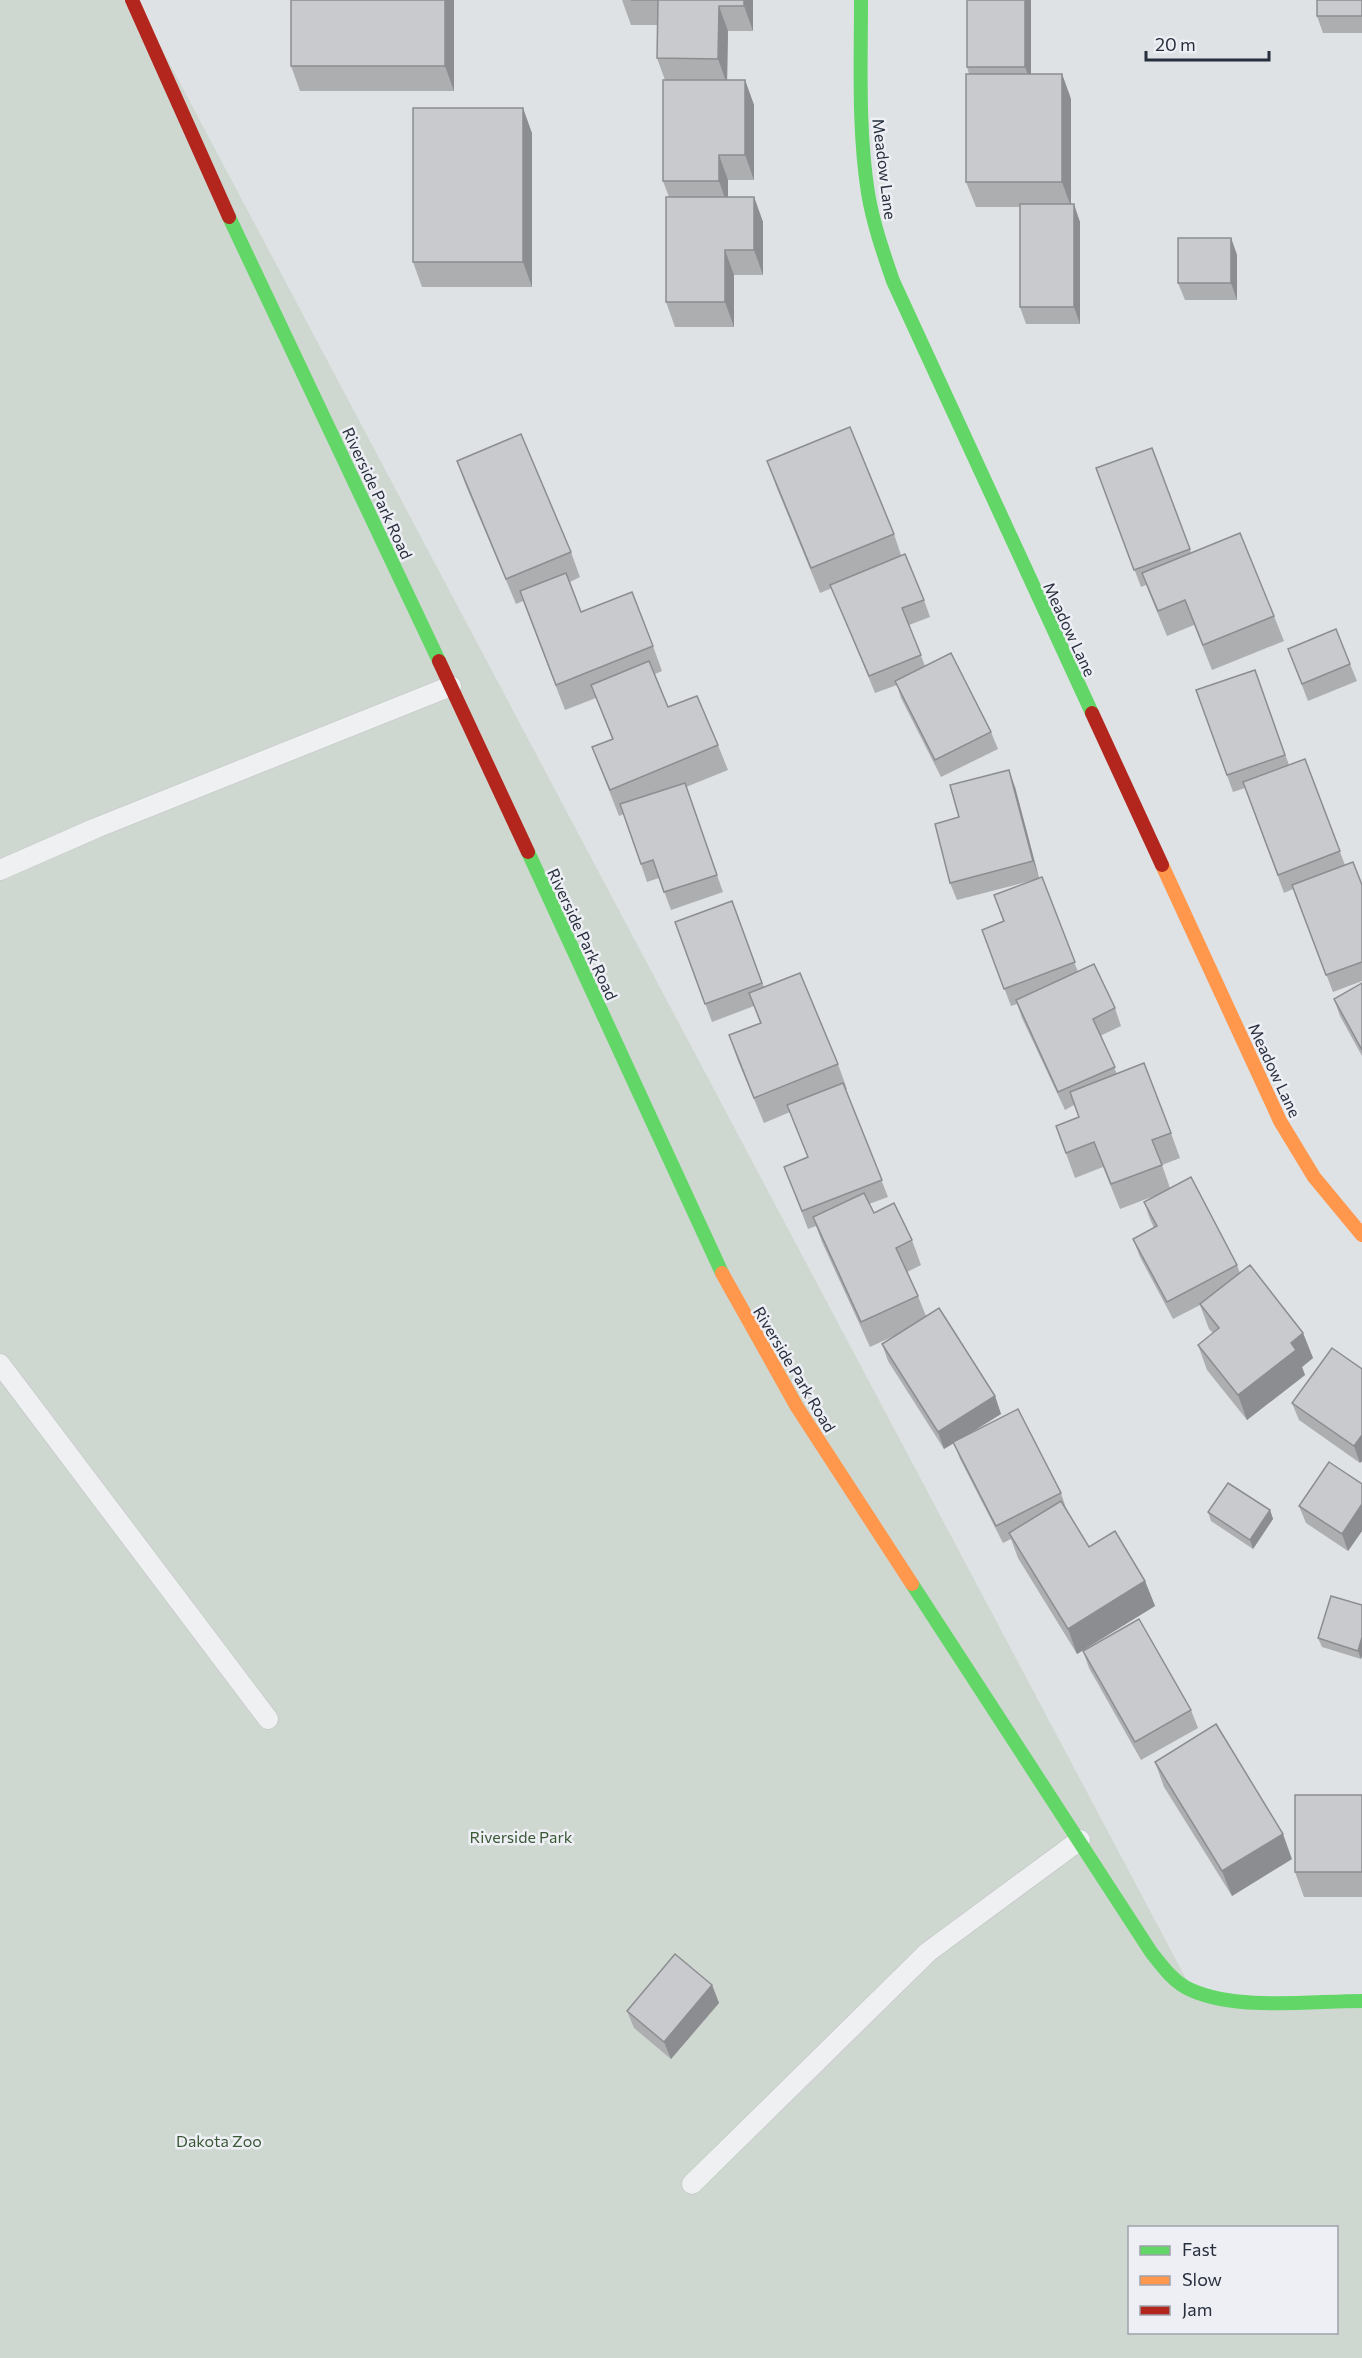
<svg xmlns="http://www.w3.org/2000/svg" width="1362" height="2358" font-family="Commissioner,sans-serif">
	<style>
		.green { fill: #cfd8d0; fill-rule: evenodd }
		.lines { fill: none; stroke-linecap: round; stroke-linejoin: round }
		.lane-casing { stroke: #bec0c3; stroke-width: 21 }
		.lane { stroke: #eff0f1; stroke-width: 20 }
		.fast { stroke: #63d668; stroke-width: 14 }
		.slow { stroke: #ff974d; stroke-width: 14 }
		.jam { stroke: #b3261e; stroke-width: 14 }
		.wall { fill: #acaeb0 }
		.shaded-wall { fill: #8c8d90 }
		.building { fill: #c8cacd; stroke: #8c8d90; stroke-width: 1.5 }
		.labels { text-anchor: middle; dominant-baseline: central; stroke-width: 5; stroke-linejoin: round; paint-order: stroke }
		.street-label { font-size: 16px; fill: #272e3d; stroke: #edeff4 }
		.park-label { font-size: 16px; fill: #3a5835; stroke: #edeff4 }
	</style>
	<rect width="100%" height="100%" fill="#dfe2e5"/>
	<!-- green -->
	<path class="green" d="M0,0H136L1192,1990L1362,2008V2358H0ZM1130,2228H1336V2332H1130Z"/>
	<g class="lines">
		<defs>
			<g id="lane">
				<polyline points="0,870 96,828 451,686"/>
				<polyline points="0,1364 268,1719"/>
				<polyline points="692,2184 928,1952 1080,1840"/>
			</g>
		</defs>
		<!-- lane casing -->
		<use href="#lane" class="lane-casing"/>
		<!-- lane -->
		<use href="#lane" class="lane"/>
		<!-- fast -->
		<g class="fast">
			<path d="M861,0C861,64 858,129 868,193C873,223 883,252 893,281L1092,713"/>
			<polyline points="229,217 439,661"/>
			<polyline points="528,852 722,1273"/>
			<path d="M912,1584L1151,1952C1162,1966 1174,1983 1191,1990C1238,2011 1311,2001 1362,2001"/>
		</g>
		<!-- slow -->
		<g class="slow">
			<polyline points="1162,865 1280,1121 1314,1177 1362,1235"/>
			<polyline points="722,1273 797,1407 912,1584"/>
		</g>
		<!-- jam -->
		<g class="jam">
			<polyline points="132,0 229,217"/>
			<polyline points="439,661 528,852"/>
			<polyline points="1092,713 1162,865"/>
		</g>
	</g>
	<!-- wall -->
	<g class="wall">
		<polygon points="454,0 454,91 300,91 291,66"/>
		<polygon points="622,0 753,0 753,31 728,31 727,80 745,80 754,105 754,180 728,180 728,197 754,197 763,222 763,275 734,275 734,327 675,327 666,302 669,197 663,181 665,80 657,58 657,25 631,25"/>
		<polygon points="1031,0 1031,74 1062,74 1071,99 1071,204 1080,222 1080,324 1026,324 1020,307 1020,207 976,207 966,182 969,74 967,67"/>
		<polygon points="1362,0 1362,33 1323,33 1317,16"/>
		<polygon points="532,133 532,287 422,287 413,262"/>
		<polygon points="1231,238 1237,255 1237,300 1185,300 1178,283"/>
		<polygon points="457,461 571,552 580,577 570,582 581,612 653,646 662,671 655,674 668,707 718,745 728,770 686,787 723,892 671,910 659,878 647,882 624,814 619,816 592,747 612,739 596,698 565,710 523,601 516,604 466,486"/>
		<polygon points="767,461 894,534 901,555 924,600 930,617 909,625 925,666 991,732 998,749 941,777 901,698 897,685 875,693 832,588 820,593 776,486"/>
		<polygon points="1096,468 1190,549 1191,553 1274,616 1284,641 1212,670 1194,625 1167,636 1146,585 1141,587"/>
		<polygon points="1288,649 1350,664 1357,681 1308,701"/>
		<polygon points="1255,670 1289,765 1305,759 1345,865 1362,885 1362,981 1333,992 1293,889 1284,893 1245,788 1233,792 1196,690"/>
		<polygon points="1015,787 1039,878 1042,877 1078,972 1115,1008 1121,1026 1100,1036 1117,1074 1171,1133 1180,1158 1162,1165 1170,1188 1237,1265 1240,1273 1303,1333 1313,1358 1302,1367 1305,1375 1247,1420 1207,1370 1198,1345 1213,1333 1209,1329 1200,1305 1173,1319 1140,1257 1133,1239 1154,1228 1150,1219 1144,1202 1154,1196 1120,1209 1103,1167 1075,1178 1056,1126 1079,1118 1074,1105 1065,1110 1022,1018 1017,1004 1011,1006 982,930 1003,921 994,895 1034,880 957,900 950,883 959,817"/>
		<polygon points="732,901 764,987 838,1064 847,1089 846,1090 888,1197 869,1204 874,1213 912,1240 921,1265 907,1272 918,1296 926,1316 995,1396 1001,1414 966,1436 1061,1493 1067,1511 1089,1547 1145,1581 1155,1606 1077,1654 1018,1558 1011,1539 1003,1543 960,1459 954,1443 944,1449 888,1361 882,1344 896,1335 870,1347 822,1242 816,1226 808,1229 791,1184 808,1158 790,1112 764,1123 738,1061 729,1035 760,1023 754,1006 712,1022 675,922"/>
		<polygon points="1362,983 1362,1056 1340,1016 1334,999"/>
		<polygon points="1362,1369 1362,1461 1360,1463 1299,1420 1292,1403"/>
		<polygon points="1362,1484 1362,1531 1348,1551 1306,1523 1299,1506"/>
		<polygon points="1270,1510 1273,1519 1253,1549 1211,1521 1208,1512"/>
		<polygon points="1362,1605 1362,1656 1361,1659 1322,1647 1318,1638"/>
		<polygon points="1083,1651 1191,1710 1198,1728 1141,1760 1089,1668"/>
		<polygon points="1155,1762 1292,1859 1232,1896 1164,1787"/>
		<polygon points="1362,1795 1362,1897 1304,1897 1295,1872"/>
		<polygon points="712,1985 719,2003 671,2059 634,2028 627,2011"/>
	</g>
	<!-- shaded-wall -->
	<g class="shaded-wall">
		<polygon points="445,0 454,0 454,91 445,66"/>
		<polygon points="744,0 753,0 753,31 744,6"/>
		<polygon points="1025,0 1031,0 1031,84 1025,67"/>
		<polygon points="719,6 728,31 727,84 718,59"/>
		<polygon points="1062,74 1071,99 1071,207 1062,182"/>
		<polygon points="745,80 754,105 754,180 745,155"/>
		<polygon points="523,108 532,133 532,287 523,262"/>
		<polygon points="719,155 728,180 728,207 719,181"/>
		<polygon points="754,197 763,222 763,275 754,250"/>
		<polygon points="1074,204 1080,222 1080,324 1074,307"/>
		<polygon points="1231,238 1237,255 1237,300 1231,283"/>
		<polygon points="725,250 734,275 734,327 725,302"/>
		<polygon points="1009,770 1015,787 1039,878 1033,861"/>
		<polygon points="1303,1333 1313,1358 1302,1367 1305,1375 1247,1420 1238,1395 1291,1343"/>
		<polygon points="995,1396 1001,1414 944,1449 938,1432"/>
		<polygon points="1362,1435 1362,1461 1360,1463 1354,1446"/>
		<polygon points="1362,1504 1362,1531 1348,1551 1342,1534"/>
		<polygon points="1270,1510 1273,1519 1253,1549 1250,1540"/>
		<polygon points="1145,1581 1155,1606 1077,1654 1068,1629"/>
		<polygon points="1362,1637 1362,1656 1361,1659 1358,1651"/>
		<polygon points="1283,1834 1292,1859 1232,1896 1222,1871"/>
		<polygon points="712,1985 719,2003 671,2059 664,2042"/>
	</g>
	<!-- building -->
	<g class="building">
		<rect x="291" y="0" width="154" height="66"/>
		<polygon points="631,0 744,0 744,6 719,6 718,59 657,58 658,0"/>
		<rect x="967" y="0" width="58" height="67"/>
		<rect x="1317" y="0" width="45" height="16"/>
		<rect x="966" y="74" width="96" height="108"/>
		<polygon points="663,80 745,80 745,155 719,155 719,181 663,181"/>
		<rect x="413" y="108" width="110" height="154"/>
		<polygon points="666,197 754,197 754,250 725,250 725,302 666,302"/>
		<rect x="1020" y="204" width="54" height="103"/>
		<rect x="1178" y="238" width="53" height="45"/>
		<polygon points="850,427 894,534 811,568 767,461"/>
		<polygon points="521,434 571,552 506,579 457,461"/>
		<polygon points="1152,448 1190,549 1134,570 1096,468"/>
		<polygon points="1240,533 1274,616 1203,645 1185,600 1158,611 1142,573"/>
		<polygon points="905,554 924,600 902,608 921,655 869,676 830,585"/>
		<polygon points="566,573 581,612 632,592 653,646 556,685 520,591"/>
		<polygon points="1336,629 1350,664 1302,684 1288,649"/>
		<polygon points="951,653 991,732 935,760 895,681"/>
		<polygon points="649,661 668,707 697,696 718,745 610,790 592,747 613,739 591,685"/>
		<polygon points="1255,670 1285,755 1227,775 1196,690"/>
		<polygon points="1305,759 1340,851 1278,875 1243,782"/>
		<polygon points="1009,770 1033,861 950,883 935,824 959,817 950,785"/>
		<polygon points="685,783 717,875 664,892 653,860 641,864 620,804"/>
		<polygon points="1353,862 1362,885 1362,962 1326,975 1292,885"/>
		<polygon points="1042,877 1075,962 1004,989 982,930 1004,921 994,895"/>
		<polygon points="732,901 762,983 705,1004 675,922"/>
		<polygon points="1094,964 1115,1008 1093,1019 1115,1067 1058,1092 1016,1000"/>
		<polygon points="800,973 838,1064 754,1098 729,1035 761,1023 749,993"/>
		<polygon points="1362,983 1362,1050 1334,999"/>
		<polygon points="1144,1063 1171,1133 1152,1140 1162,1165 1111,1184 1094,1142 1066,1153 1056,1126 1079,1117 1070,1092"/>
		<polygon points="843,1083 882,1180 802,1211 784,1167 808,1157 787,1105"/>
		<polygon points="1191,1177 1237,1265 1167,1302 1133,1239 1157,1226 1144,1202"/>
		<polygon points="864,1193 874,1213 894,1203 912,1240 896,1248 918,1296 861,1322 813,1217"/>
		<polygon points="1250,1265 1303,1333 1291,1343 1296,1350 1238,1395 1198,1345 1219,1328 1200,1304"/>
		<polygon points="939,1308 995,1396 938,1432 882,1344"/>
		<polygon points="1332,1348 1362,1369 1362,1435 1354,1446 1292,1403"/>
		<polygon points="1018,1409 1061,1493 996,1526 953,1442"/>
		<polygon points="1329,1462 1362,1484 1362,1504 1342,1534 1299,1506"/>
		<polygon points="1228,1483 1270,1510 1250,1540 1208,1512"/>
		<polygon points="1061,1501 1089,1547 1115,1531 1145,1581 1068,1629 1009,1533"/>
		<polygon points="1331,1596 1362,1605 1362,1637 1358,1651 1318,1638"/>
		<polygon points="1139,1619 1191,1710 1135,1742 1083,1651"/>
		<polygon points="1216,1724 1283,1834 1222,1871 1155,1762"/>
		<rect x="1295" y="1795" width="67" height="77"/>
		<polygon points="675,1954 712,1985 664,2042 627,2011"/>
	</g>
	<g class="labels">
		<!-- street labels -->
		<g class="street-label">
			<text transform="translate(885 169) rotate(83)">Meadow Lane</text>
			<text transform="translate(378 493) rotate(65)">Riverside Park Road</text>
			<text transform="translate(1070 629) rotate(65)">Meadow Lane</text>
			<text transform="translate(583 934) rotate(65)">Riverside Park Road</text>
			<text transform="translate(1275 1070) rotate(65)">Meadow Lane</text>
			<text transform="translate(795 1369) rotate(59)">Riverside Park Road</text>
		</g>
		<!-- park labels -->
		<g class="park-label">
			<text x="521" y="1836">Riverside Park</text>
			<text x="219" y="2140">Dakota Zoo</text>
		</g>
	</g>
	<!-- legend -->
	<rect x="1128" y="2226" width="210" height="108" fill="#edeff4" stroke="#9ea2ab" stroke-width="1.5"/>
	<rect x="1140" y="2246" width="30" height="9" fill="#63d668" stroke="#9ea2ab" stroke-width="1.5"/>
	<text x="1182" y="2256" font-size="18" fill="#272e3d">Fast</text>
	<rect x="1140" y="2276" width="30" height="9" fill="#ff974d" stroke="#9ea2ab" stroke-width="1.5"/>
	<text x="1182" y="2286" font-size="18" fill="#272e3d">Slow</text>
	<rect x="1140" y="2306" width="30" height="9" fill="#b3261e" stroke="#9ea2ab" stroke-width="1.5"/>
	<text x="1182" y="2316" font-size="18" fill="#272e3d">Jam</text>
	<!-- scale -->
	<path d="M1146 51v9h123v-9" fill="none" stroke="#272e3d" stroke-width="3"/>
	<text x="1155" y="51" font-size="18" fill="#272e3d" stroke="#edeff4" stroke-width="4.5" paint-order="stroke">20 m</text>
</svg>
